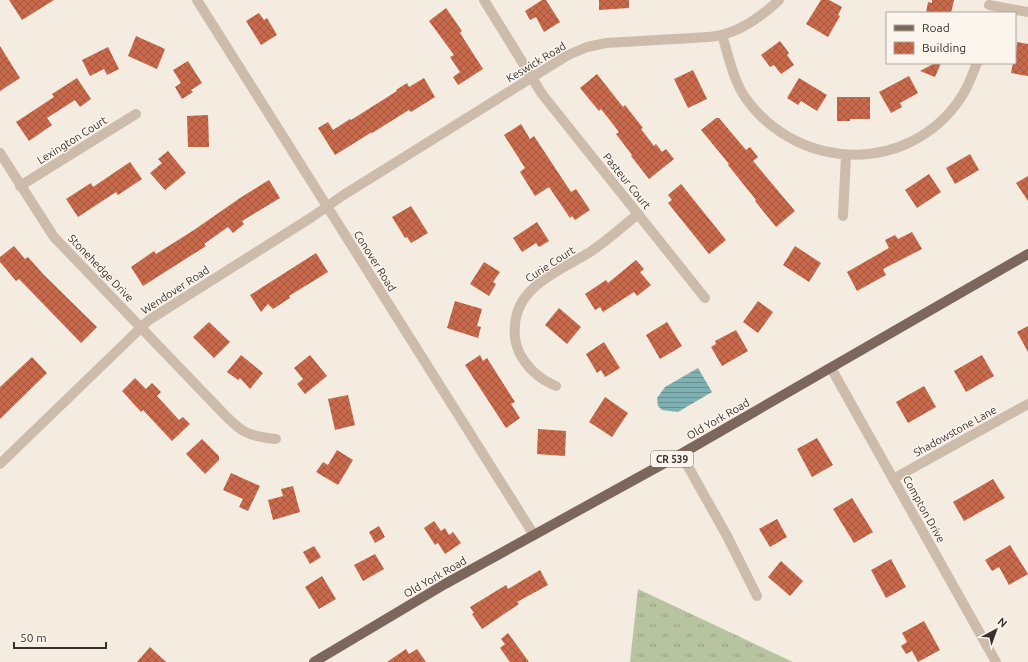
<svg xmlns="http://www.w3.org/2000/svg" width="1028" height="662" font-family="Ubuntu,sans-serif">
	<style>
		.grass { fill: url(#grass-tufts) }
		.water { fill: url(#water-rules) }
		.building { fill: url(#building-cross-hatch) }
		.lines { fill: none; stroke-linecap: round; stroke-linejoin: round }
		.minor { stroke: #cdbbac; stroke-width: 10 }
		.major { stroke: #7d675c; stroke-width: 10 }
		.labels { text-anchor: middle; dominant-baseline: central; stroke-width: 3; stroke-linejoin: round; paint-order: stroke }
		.shield { fill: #fbf5ee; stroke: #756b66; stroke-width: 1 }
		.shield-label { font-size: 10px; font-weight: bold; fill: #3b302b }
		.street-label { font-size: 11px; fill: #3b302b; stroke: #fbf5ee }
	</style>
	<defs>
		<pattern id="grass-tufts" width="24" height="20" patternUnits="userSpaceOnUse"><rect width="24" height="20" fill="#b8c4a0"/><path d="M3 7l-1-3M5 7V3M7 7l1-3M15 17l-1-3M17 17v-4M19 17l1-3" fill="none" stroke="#97a083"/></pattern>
		<pattern id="water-rules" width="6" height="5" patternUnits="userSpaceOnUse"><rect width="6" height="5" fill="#7fb0b2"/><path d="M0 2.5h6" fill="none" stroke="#699091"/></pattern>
		<pattern id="building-cross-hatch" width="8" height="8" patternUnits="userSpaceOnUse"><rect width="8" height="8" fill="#c8694b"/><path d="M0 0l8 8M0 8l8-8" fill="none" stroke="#a4573f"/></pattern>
	</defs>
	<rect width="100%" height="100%" fill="#f4ebe1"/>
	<!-- grass -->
	<polygon class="grass" points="638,589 793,662 630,662"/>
	<!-- water -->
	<polygon class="water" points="698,368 712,392 678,412 662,410 658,406 657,398 665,387"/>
	<!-- building -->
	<g class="building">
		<polygon points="9,0 54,0 22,20"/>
		<polygon points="542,0 546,0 560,22 544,32 536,17 530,20 525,11"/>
		<polygon points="599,0 629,0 629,8 599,10"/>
		<polygon points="821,0 829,0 842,7 838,15 840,16 828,37 806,24"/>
		<polygon points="932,0 954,0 951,13 926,13 928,2 932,3"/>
		<polygon points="446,8 462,31 460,33 483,69 458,85 453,77 460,72 450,57 454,55 429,21"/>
		<polygon points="259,13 264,20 267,18 277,35 261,45 246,21"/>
		<polygon points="136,36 165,49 157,69 128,56"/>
		<polygon points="780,41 789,53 787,55 794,65 781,74 774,65 770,67 761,55"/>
		<polygon points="1017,42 1028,44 1028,76 1011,73 1013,63 1015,63"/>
		<polygon points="0,46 20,78 0,91"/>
		<polygon points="108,47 119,69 107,75 104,69 90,76 82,60"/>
		<polygon points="188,61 202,83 191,90 193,92 182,99 175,87 181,83 173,70"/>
		<polygon points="935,63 941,63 935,77 920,71"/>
		<polygon points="693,70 707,99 688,108 674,79"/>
		<polygon points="597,74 623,107 625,105 643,128 641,129 654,146 656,144 662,152 666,149 674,159 649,179 631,156 632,155 616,134 619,132 601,109 599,111 580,88"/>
		<polygon points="909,76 918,93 900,103 902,107 891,113 879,92"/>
		<polygon points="77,78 91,99 80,107 75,100 47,118 52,125 29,141 16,122 54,97 52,94"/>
		<polygon points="424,78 435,97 411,112 409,110 372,133 372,132 335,155 318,128 328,122 333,130 350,119 351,120 397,91 396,90 407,83 409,87"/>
		<polygon points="799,78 827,95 817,111 801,101 798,105 787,98"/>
		<polygon points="837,97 870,97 870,119 850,119 850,121 837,121"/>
		<polygon points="208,115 209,147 188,147 187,116"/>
		<polygon points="716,118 719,118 746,150 750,147 758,157 753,161 795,211 776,227 755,201 756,200 728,165 729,164 701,130"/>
		<polygon points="521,124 530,139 534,136 571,192 576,189 590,210 575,220 572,216 570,218 549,187 535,196 520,172 525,168 504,135"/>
		<polygon points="168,151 186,173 165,190 150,173 162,163 158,159"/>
		<polygon points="970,154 979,170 955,184 946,168"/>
		<polygon points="130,162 142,179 118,195 116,192 78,217 66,199 91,183 93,187"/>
		<polygon points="929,174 941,192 917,208 905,190"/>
		<polygon points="1028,176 1028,201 1016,183"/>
		<polygon points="269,180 280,198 242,221 244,224 233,233 228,227 204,244 206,246 143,286 131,267 154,251 156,254 194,230 240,198"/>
		<polygon points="681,184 726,240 709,254 668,203 672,200 668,195"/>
		<polygon points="411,206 428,233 411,243 407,237 405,238 392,217"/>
		<polygon points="537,222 549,241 539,247 536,243 522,252 513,238"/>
		<polygon points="912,232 922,249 883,269 886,275 857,291 847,272 889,248 885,240 895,235 898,239"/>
		<polygon points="14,246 25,259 28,257 44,275 97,327 81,343 19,279 16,281 0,262 0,257"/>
		<polygon points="795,246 821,263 809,282 783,265"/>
		<polygon points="316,253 328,272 289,296 290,298 273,309 268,304 261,312 250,295"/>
		<polygon points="636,260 644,269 640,272 651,285 637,296 634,292 603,312 600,307 595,310 585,294 606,280 608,283"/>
		<polygon points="484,262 500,272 493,282 496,284 489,296 470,284"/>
		<polygon points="455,301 482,309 477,326 481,327 478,338 447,328"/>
		<polygon points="758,301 773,312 758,333 743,322"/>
		<polygon points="559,308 581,327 567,344 545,325"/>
		<polygon points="209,322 230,342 214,358 193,337"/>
		<polygon points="667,322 682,346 660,359 646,335"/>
		<polygon points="1028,326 1028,352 1017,332"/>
		<polygon points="736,330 748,351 722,366 711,347 716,344 715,341"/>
		<polygon points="604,342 620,368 605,377 601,370 597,373 586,354"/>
		<polygon points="241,355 263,373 250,389 240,378 238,380 227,372"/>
		<polygon points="310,355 327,376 305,394 297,384 303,379 294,368"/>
		<polygon points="480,355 483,361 487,358 515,402 511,404 520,418 506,428 465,365"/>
		<polygon points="982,355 994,376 966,392 954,371"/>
		<polygon points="32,357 47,373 0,419 0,387"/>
		<polygon points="135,378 146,389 152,383 161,392 157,396 179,420 183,417 190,424 172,441 143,410 141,412 122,391"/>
		<polygon points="924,386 936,407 908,423 896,402"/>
		<polygon points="348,395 355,425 335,430 328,399"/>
		<polygon points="605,397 628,413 612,437 589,422"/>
		<polygon points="538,429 566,431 565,456 537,454"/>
		<polygon points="817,438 833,465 812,477 797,449"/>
		<polygon points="202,439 219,456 219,460 205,474 186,454"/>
		<polygon points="337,450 353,460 338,485 316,472 323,462 328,465"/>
		<polygon points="231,473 260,486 248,511 239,507 243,499 223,490"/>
		<polygon points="993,479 1005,498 964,521 953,502"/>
		<polygon points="293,486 300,512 273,520 268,500 283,496 281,489"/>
		<polygon points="852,498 873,532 854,543 833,509"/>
		<polygon points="777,519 787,537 770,547 759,529"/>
		<polygon points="434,521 441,531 445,528 449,535 453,532 461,543 445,554 438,543 435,545 424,528"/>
		<polygon points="379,526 385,537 375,543 369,532"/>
		<polygon points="1010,545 1028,574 1009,585 999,567 992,571 985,560"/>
		<polygon points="314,546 321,557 310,564 303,552"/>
		<polygon points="375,554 384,569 363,581 354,565"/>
		<polygon points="891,559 906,587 886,598 871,570"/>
		<polygon points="781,561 803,581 790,596 768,577"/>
		<polygon points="540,570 548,585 517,602 519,604 482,629 472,614 474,613 470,607 506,585 508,589"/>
		<polygon points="322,576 336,599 319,609 305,587"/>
		<polygon points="924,621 940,650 918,662 912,651 906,654 901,646 907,642 902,633"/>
		<polygon points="508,633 529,662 510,662 500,648 505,644 501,639"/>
		<polygon points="150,647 166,662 137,662"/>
		<polygon points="406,649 409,654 417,649 426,662 387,662"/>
	</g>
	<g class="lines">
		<!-- minor -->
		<g class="minor">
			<polyline points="197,0 534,535"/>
			<polyline points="484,0 542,94 705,298"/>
			<polyline points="989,5 1028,12"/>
			<path d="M722,35C729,57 733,81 747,100C800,172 909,174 960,99C968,88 972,75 977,63"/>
			<path d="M0,153L54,237L220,410C241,432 246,436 276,439"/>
			<polyline points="20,186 136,114"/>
			<polyline points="843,216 846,156"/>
			<polyline points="831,368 996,662"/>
			<path d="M556,386C539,379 527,368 519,352C515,343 514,334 515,325C517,286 561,270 590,252C607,241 622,227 638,214"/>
			<polyline points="681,454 727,536 757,596"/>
			<path d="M0,464L149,320L312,217L342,196L568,55L587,47L606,43L709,37C736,35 760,18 779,0"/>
			<polyline points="893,479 1028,404"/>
		</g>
		<!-- major -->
		<polyline class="major" points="314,662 445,584 681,454 1028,254"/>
	</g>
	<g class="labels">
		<!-- shield labels -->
		<rect class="shield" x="651" y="451" width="42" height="16" rx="3"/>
		<g class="shield-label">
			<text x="672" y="459">CR 539</text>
		</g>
		<!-- street labels -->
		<g class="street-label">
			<text transform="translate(536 62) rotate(-31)">Keswick Road</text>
			<text transform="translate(72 140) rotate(-32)">Lexington Court</text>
			<text transform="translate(627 181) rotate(51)">Pasteur Court</text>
			<text transform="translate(375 261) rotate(58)">Conover Road</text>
			<text transform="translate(550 264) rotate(-33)">Curie Court</text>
			<text transform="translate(101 268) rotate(46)">Stonehedge Drive</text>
			<text transform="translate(175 290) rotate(-33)">Wendover Road</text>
			<text transform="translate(718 419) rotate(-30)">Old York Road</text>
			<text transform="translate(955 431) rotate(-29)">Shadowstone Lane</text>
			<text transform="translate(924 509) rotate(61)">Compton Drive</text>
			<text transform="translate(435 577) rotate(-30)">Old York Road</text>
		</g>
	</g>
	<!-- legend -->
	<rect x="886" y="12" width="130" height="52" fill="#fbf5ee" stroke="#aea6a0"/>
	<rect x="894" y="25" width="20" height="6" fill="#7d675c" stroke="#aea6a0"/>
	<text x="922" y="32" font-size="12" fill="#3b302b">Road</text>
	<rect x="894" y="42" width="20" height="12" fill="url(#building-cross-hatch)" stroke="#aea6a0"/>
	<text x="922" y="52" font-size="12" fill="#3b302b">Building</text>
	<!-- north arrow -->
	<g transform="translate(996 630) rotate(41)" stroke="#fbf5ee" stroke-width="3" paint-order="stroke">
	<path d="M0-3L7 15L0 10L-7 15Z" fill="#3b302b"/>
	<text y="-6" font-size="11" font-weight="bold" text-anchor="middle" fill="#3b302b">N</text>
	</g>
	<!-- scale -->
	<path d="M14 642v6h92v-6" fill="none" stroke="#3b302b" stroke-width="2"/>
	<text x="20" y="642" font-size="12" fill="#3b302b" stroke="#fbf5ee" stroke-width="3" paint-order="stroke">50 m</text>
</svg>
